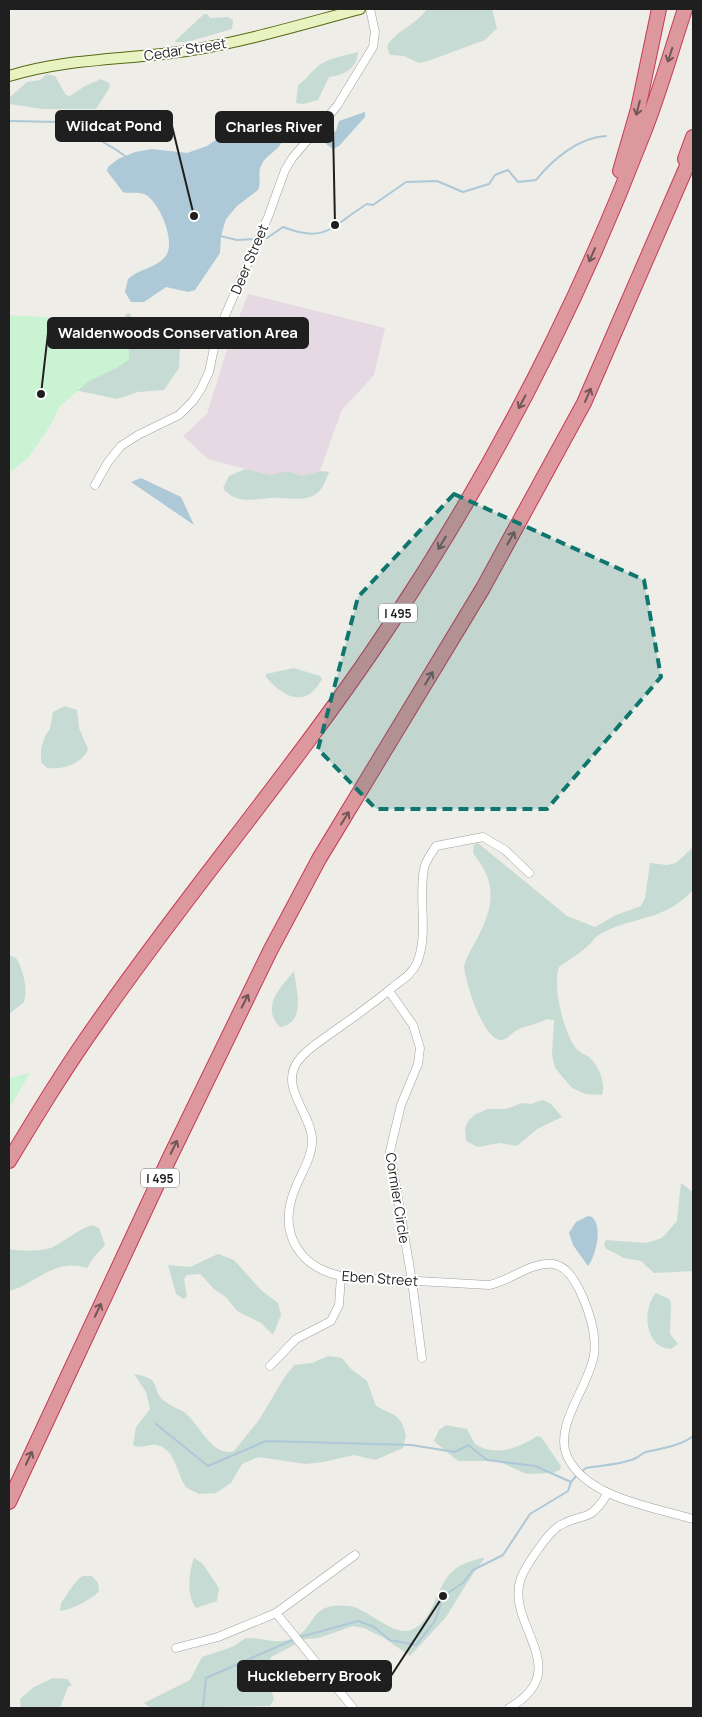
<svg xmlns="http://www.w3.org/2000/svg" width="702" height="1717" font-family="Manrope,sans-serif">
	<style>
		.industrial { fill: #e7d9e3 }
		.wetland { fill: #c6dbd3 }
		.park { fill: #c9f3d2 }
		.water { fill: #adc8d7 }
		.lines { fill: none; stroke-linecap: round; stroke-linejoin: round }
		.stream { stroke: #adc8d7; stroke-width: 2 }
		.minor-casing { stroke: #a0a0a0; stroke-width: 9 }
		.secondary-casing { stroke: #556913; stroke-width: 12 }
		.motorway-casing { stroke: #c53b5a; stroke-width: 16 }
		.minor { stroke: #fff; stroke-width: 8 }
		.secondary { stroke: #e9f2c1; stroke-width: 10 }
		.motorway { stroke: #dc989c; stroke-width: 14 }
		.oneway { stroke: #745557 }
		.marked { fill: #0f766e; fill-opacity: 0.2; stroke: #0f766e; stroke-width: 4; stroke-dasharray: 10 6; stroke-linejoin: round }
		.labels { text-anchor: middle; dominant-baseline: central; stroke-width: 4; stroke-linejoin: round; paint-order: stroke }
		.shield { fill: #fff; stroke: #626262; stroke-width: 1 }
		.shield-label { font-size: 12px; font-weight: bold; fill: #1f1f1f }
		.street-label { font-size: 14px; fill: #1f1f1f; stroke: #fff }
		.leader { fill: none; stroke: #1f1f1f; stroke-width: 2 }
		.callout-dot { fill: #1f1f1f; stroke: #fff; stroke-width: 2 }
		.callout { fill: #1f1f1f; stroke: #1f1f1f; stroke-width: 2 }
		.callout-label { font-size: 15px; text-anchor: middle; font-weight: bold; fill: #fff }
	</style>
	<rect width="100%" height="100%" fill="#efede7"/>
	<!-- industrial -->
	<polygon class="industrial" points="248,294 385,328 374,375 342,410 314,487 208,459 183,436 207,414 230,340"/>
	<!-- wetland -->
	<g class="wetland">
		<path d="M427,9H492L497,28L485,40L428,61L419,63L404,56L390,55L387,47C393,32 415,26 427,9Z"/>
		<polygon points="204,14 207,14 210,18 228,17 233,20 232,29 187,42 174,42"/>
		<path d="M358,52C357,69 344,75 329,77L318,100L303,104L296,103L298,85C306,80 309,74 316,68C327,58 343,56 358,52Z"/>
		<polygon points="47,74 55,76 66,95 70,96 85,86 101,79 109,83 110,87 96,109 43,109 9,104 9,98 27,82 40,80"/>
		<polygon points="130,313 135,332 144,346 153,348 174,340 180,346 179,368 164,390 138,392 117,399 70,389 123,322 126,314"/>
		<path d="M245,469L271,475L288,471L301,476L322,471L329,472C325,482 322,492 312,496C301,501 292,498 281,498C262,496 238,508 223,488L229,476Z"/>
		<path d="M294,668L320,676L322,679C306,709 284,698 266,677V674Z"/>
		<path d="M65,706L77,710L79,728L88,749C82,764 63,770 47,768L41,762V749L45,736L50,729L53,712Z"/>
		<path d="M478,843L567,916L595,927L616,915L641,906L645,898L650,863L667,865L676,863L693,847V890C663,923 631,915 597,936C594,938 592,942 590,944C580,953 569,960 559,967C552,985 564,1033 575,1047C579,1053 586,1054 591,1059C599,1067 606,1084 602,1095L586,1094L572,1088L555,1068L552,1055L554,1020L547,1019C537,1025 524,1025 514,1032C510,1035 507,1040 501,1040C483,1040 465,981 464,966C467,955 474,945 479,935C495,902 496,882 473,853L474,844Z"/>
		<path d="M9,955L16,958C23,969 28,988 24,1002L9,1014Z"/>
		<path d="M294,971C296,989 307,1023 280,1027C260,1007 281,987 294,971Z"/>
		<polygon points="543,1100 551,1104 562,1117 537,1129 517,1146 499,1143 478,1147 466,1141 465,1128 469,1120 476,1114 488,1109 506,1109 522,1103 531,1104"/>
		<polygon points="681,1183 693,1192 693,1271 654,1273 641,1261 624,1258 605,1248 604,1244 606,1240 646,1243 662,1238 677,1221"/>
		<path d="M92,1225L99,1228L105,1245L94,1257L87,1268C54,1257 37,1284 9,1291V1249C20,1251 42,1252 53,1247C67,1240 77,1230 92,1225Z"/>
		<polygon points="218,1254 234,1260 261,1290 278,1303 281,1315 273,1335 261,1323 237,1311 226,1297 215,1290 200,1274 187,1275 184,1279 187,1296 184,1299 176,1294 168,1265 190,1267"/>
		<path d="M656,1293L669,1299L671,1303L670,1334L678,1344L671,1349C644,1348 642,1308 656,1293Z"/>
		<path d="M328,1356L342,1358L350,1368L367,1381L376,1406L396,1416L402,1423L406,1435L403,1448L375,1460L354,1455L324,1462L306,1464L258,1457L242,1464L231,1483L216,1493L199,1494L187,1488C176,1475 177,1450 157,1445C149,1443 141,1450 133,1445L136,1427L150,1409L146,1392L134,1374C164,1379 150,1388 163,1400C169,1405 177,1408 184,1412C199,1423 212,1458 234,1451L259,1420L284,1378L294,1365L312,1363Z"/>
		<path d="M446,1425L467,1429L475,1444C495,1457 519,1448 537,1436L541,1437L561,1466L560,1470L552,1473L526,1474L498,1461H458L434,1441L439,1430Z"/>
		<path d="M194,1558L202,1563L219,1588L217,1601L196,1608C186,1595 189,1572 194,1558Z"/>
		<path d="M482,1558H485L474,1572L446,1617L410,1656L384,1638L364,1628L353,1626L319,1638L306,1639L271,1657L266,1674L274,1699L270,1706L151,1708L144,1703L190,1680L202,1657L232,1647L246,1638C260,1637 274,1644 288,1640C319,1631 305,1601 349,1606C367,1608 394,1637 411,1630C435,1621 435,1585 454,1570C462,1563 472,1561 482,1558Z"/>
		<path d="M83,1576H92L98,1583L99,1591C94,1598 69,1611 60,1611L61,1603C67,1595 75,1580 83,1576Z"/>
		<polygon points="53,1678 67,1679 72,1685 68,1687 60,1708 21,1708 20,1699 34,1687"/>
	</g>
	<!-- park -->
	<g class="park">
		<polygon points="9,315 128,322 129,360 117,368 89,381 59,407 50,426 29,457 9,473"/>
		<polygon points="30,1073 9,1108 9,1078"/>
	</g>
	<!-- water -->
	<g class="water">
		<polygon points="365,112 365,117 339,146 333,149 326,144 332,133 336,131 339,121"/>
		<path d="M238,128L259,135H276L282,142C277,152 265,155 261,166C257,174 262,182 258,190L237,206L226,219L221,236L220,253L195,290L188,292L166,287L144,302H131L125,292L128,279C138,269 156,268 165,257C177,244 160,203 146,195C139,191 130,194 123,192L107,171L108,167L118,159L135,152L152,149L187,153L207,146L229,131Z"/>
		<polygon points="141,478 181,497 194,525 131,482"/>
		<path d="M588,1216L592,1217C603,1227 596,1255 588,1266L573,1245L569,1233L576,1222Z"/>
	</g>
	<g class="lines">
		<!-- stream -->
		<g class="stream">
			<path d="M9,121L59,122L86,126C94,141 113,145 126,157"/>
			<polyline points="220,236 237,240 257,239"/>
			<path d="M262,238H267L283,227C327,244 331,226 367,204L373,205L406,182L437,181L463,192L489,184L495,175L508,170L518,182L536,180C552,160 579,137 606,136"/>
			<polyline points="156,1424 208,1466 266,1441 411,1445 455,1452 468,1445 487,1460 535,1466 571,1482"/>
			<path d="M581,1472L586,1468C601,1465 622,1465 636,1458C640,1456 642,1453 646,1452C660,1449 683,1445 693,1436"/>
			<polyline points="300,1637 358,1621 374,1627 390,1640 416,1645 435,1621 443,1596 463,1583 473,1570 503,1555 530,1514 568,1491 571,1482 577,1475"/>
			<polyline points="203,1708 206,1678 295,1639"/>
		</g>
		<defs>
			<g id="minor">
				<polyline points="95,485 108,462 121,446 138,435 179,415 193,401 201,389 209,372 217,334 268,217 285,170 293,157 337,106 373,47 375,32 370,9"/>
				<path d="M529,873L505,850L483,837L436,846C432,853 425,861 424,869C418,900 429,933 417,963C412,974 402,980 393,987C373,1004 351,1019 330,1034C319,1042 306,1050 298,1061C279,1087 311,1113 312,1139C313,1156 301,1173 295,1189C277,1233 299,1269 346,1277L489,1285C511,1281 529,1262 553,1264C566,1266 573,1278 579,1289C588,1308 597,1333 594,1355C589,1387 552,1427 568,1458C588,1498 653,1507 693,1519"/>
				<polyline points="389,991 413,1025 420,1048 418,1064 401,1105 390,1151 412,1281 422,1358"/>
				<polyline points="270,1366 296,1339 331,1321 339,1305 341,1276"/>
				<polyline points="276,1613 353,1708"/>
				<polyline points="176,1648 218,1637 276,1613 355,1555"/>
				<path d="M509,1708C577,1669 504,1625 521,1578C526,1565 548,1533 559,1526C586,1510 587,1526 608,1493"/>
			</g>
			<path id="secondary" d="M9,76C67,58 126,60 186,51C244,42 303,24 360,9"/>
			<g id="motorway">
				<polyline points="685,159 693,137"/>
				<polyline points="620,171 638,109 659,9"/>
				<path d="M9,1161C38,1113 67,1065 100,1019C194,884 302,759 392,622C492,471 577,306 642,137C659,95 671,51 685,9"/>
				<polyline points="9,1502 169,1159 270,951 319,859 483,588 584,403 693,152"/>
			</g>
		</defs>
		<!-- minor casing -->
		<use href="#minor" class="minor-casing"/>
		<!-- secondary casing -->
		<use href="#secondary" class="secondary-casing"/>
		<!-- motorway casing -->
		<use href="#motorway" class="motorway-casing"/>
		<!-- minor -->
		<use href="#minor" class="minor"/>
		<!-- secondary -->
		<use href="#secondary" class="secondary"/>
		<!-- motorway -->
		<use href="#motorway" class="motorway"/>
	</g>
	<!-- one-way arrows -->
	<defs><path id="oneway-shaft" d="M-6 0H5M1.5-3L5.5 0L1.5 3" fill="none" stroke-width="1.6" stroke-linecap="round" stroke-linejoin="round" transform="scale(1.25)"/></defs>
	<g class="oneway">
		<use href="#oneway-shaft" transform="translate(670 55) rotate(108)"/>
		<use href="#oneway-shaft" transform="translate(638 108) rotate(104)"/>
		<use href="#oneway-shaft" transform="translate(592 255) rotate(114)"/>
		<use href="#oneway-shaft" transform="translate(588 395) rotate(-66)"/>
		<use href="#oneway-shaft" transform="translate(522 402) rotate(118)"/>
		<use href="#oneway-shaft" transform="translate(511 538) rotate(-60)"/>
		<use href="#oneway-shaft" transform="translate(442 543) rotate(121)"/>
		<use href="#oneway-shaft" transform="translate(429 678) rotate(-59)"/>
		<use href="#oneway-shaft" transform="translate(345 818) rotate(-58)"/>
		<use href="#oneway-shaft" transform="translate(245 1001) rotate(-63)"/>
		<use href="#oneway-shaft" transform="translate(174 1147) rotate(-64)"/>
		<use href="#oneway-shaft" transform="translate(98 1310) rotate(-65)"/>
		<use href="#oneway-shaft" transform="translate(29 1458) rotate(-65)"/>
	</g>
	<!-- marked area -->
	<path class="marked" d="M454,494L644,580L661,677L547,809H376L318,749L358,597Z"/>
	<g class="labels">
		<!-- shield labels -->
		<g class="shield">
			<rect x="379" y="603.5" width="38" height="19" rx="4"/>
			<rect x="141" y="1168.5" width="38" height="19" rx="4"/>
		</g>
		<g class="shield-label">
			<text x="398" y="613">I 495</text>
			<text x="160" y="1178">I 495</text>
		</g>
		<!-- street labels -->
		<g class="street-label">
			<text transform="translate(185 49) rotate(-9)">Cedar Street</text>
			<text transform="translate(249 259) rotate(-67)">Deer Street</text>
			<text transform="translate(398 1198) rotate(81)">Cormier Circle</text>
			<text transform="translate(380 1278) rotate(4)">Eben Street</text>
		</g>
	</g>
	<!-- callouts -->
	<path class="leader" d="M194 216L172 126M335 225L333 127M41 394L48 333M443 1596L391 1676"/>
	<g class="callout-dot">
		<circle cx="194" cy="216" r="5"/>
		<circle cx="335" cy="225" r="5"/>
		<circle cx="41" cy="394" r="5"/>
		<circle cx="443" cy="1596" r="5"/>
	</g>
	<g class="callout">
		<rect x="56" y="111" width="116" height="30" rx="5"/>
		<rect x="216" y="112" width="117" height="30" rx="5"/>
		<rect x="48" y="318" width="260" height="30" rx="5"/>
		<rect x="238" y="1661" width="153" height="30" rx="5"/>
	</g>
	<g class="callout-label">
		<text x="114" y="131">Wildcat Pond</text>
		<text x="274" y="132">Charles River</text>
		<text x="178" y="338">Waldenwoods Conservation Area</text>
		<text x="314" y="1681">Huckleberry Brook</text>
	</g>
	<!-- border -->
	<rect width="702" height="1717" fill="none" stroke="#1f1f1f" stroke-width="20"/>
</svg>
